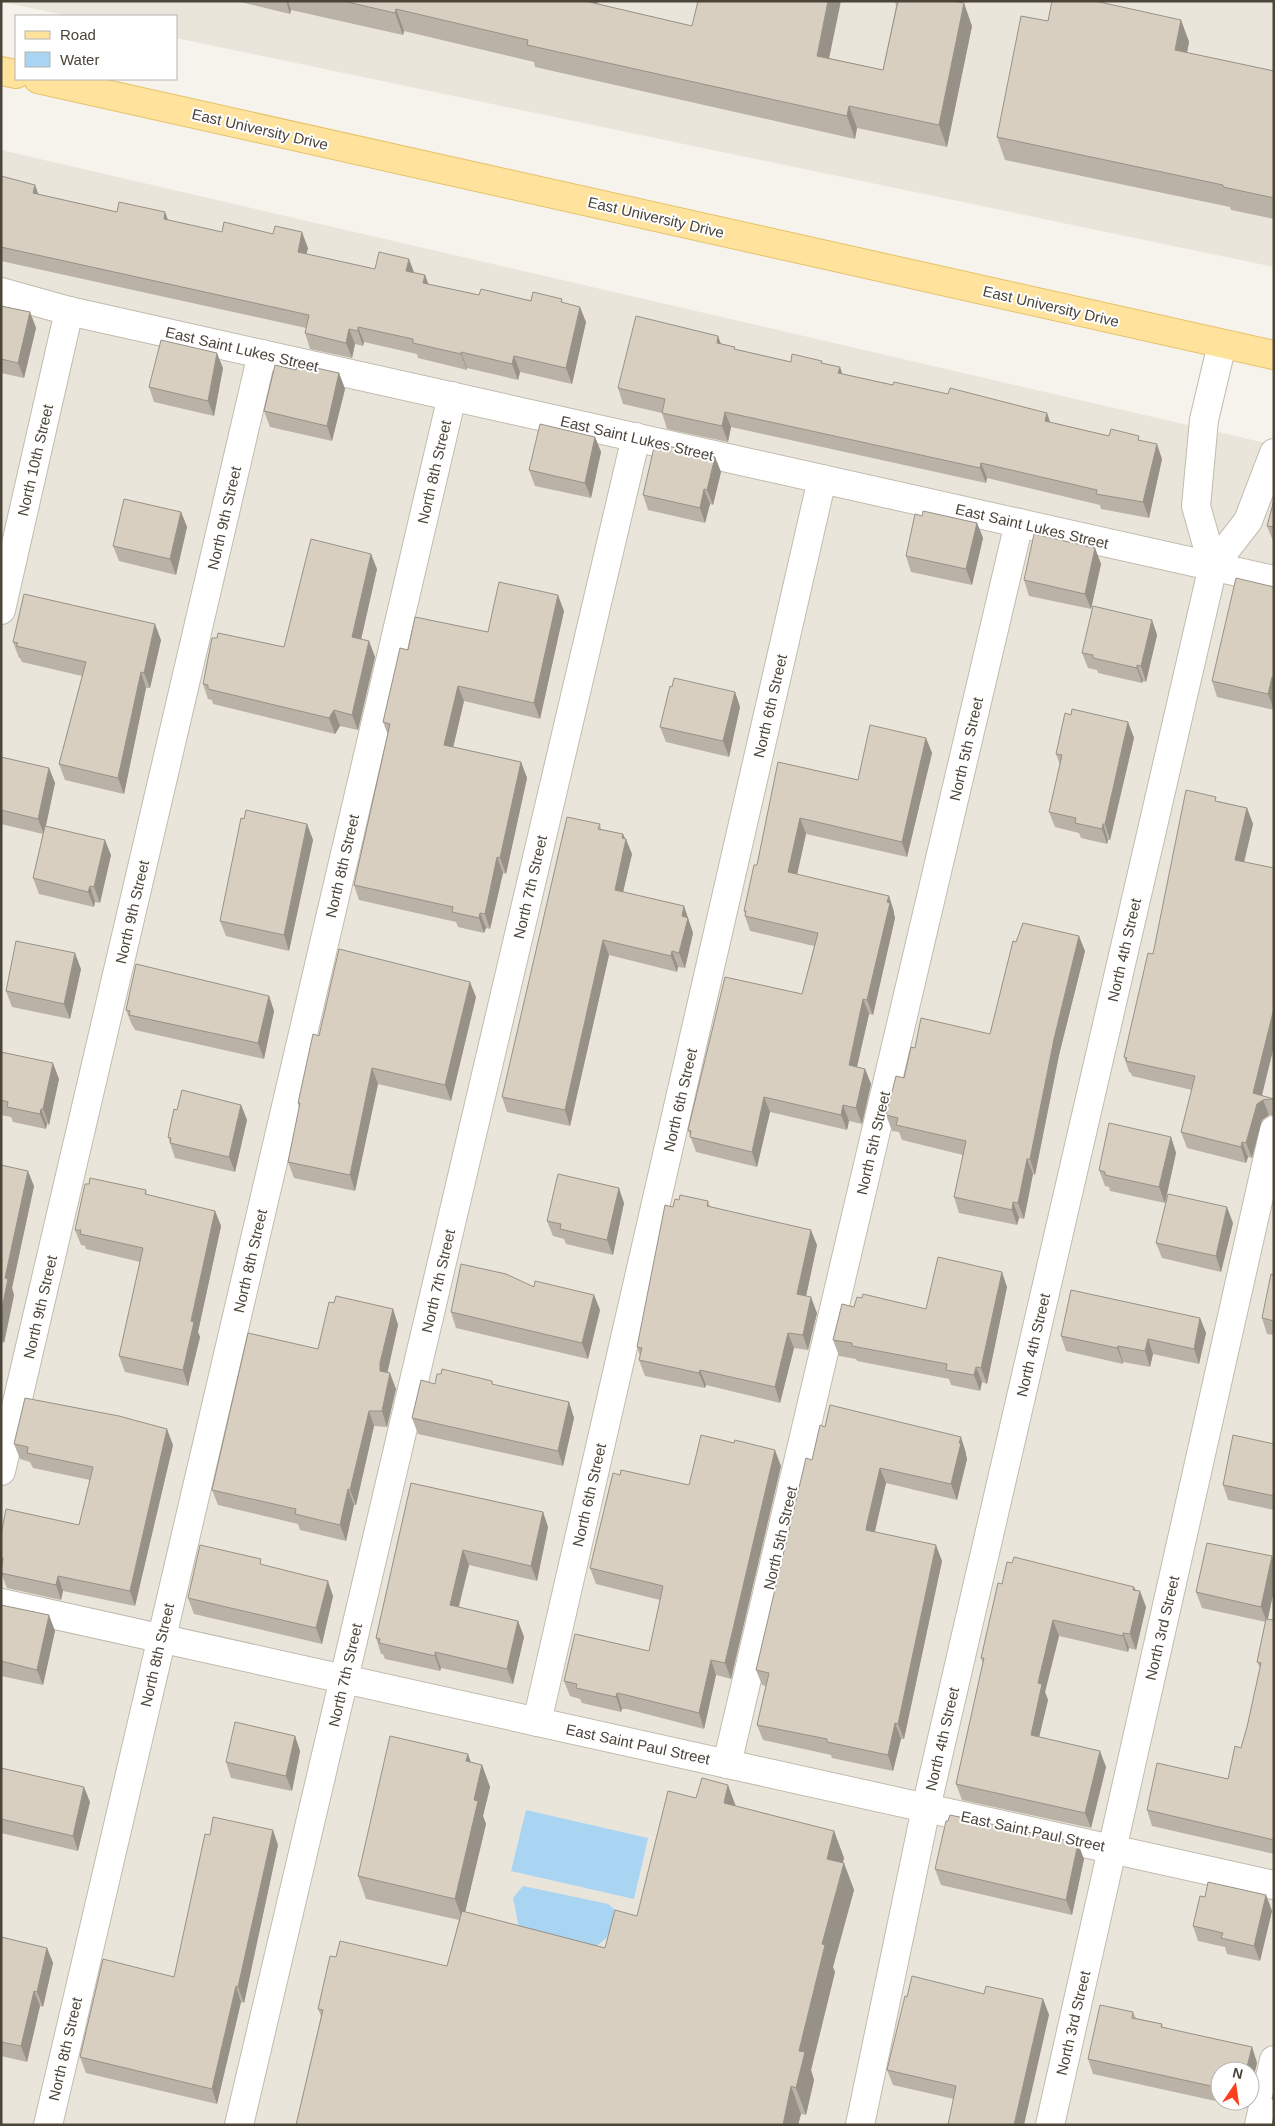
<svg xmlns="http://www.w3.org/2000/svg" width="1275" height="2126" font-family="Arial,sans-serif">
	<style>
		.residential { fill: #eae5da; fill-rule: evenodd }
		.water { fill: #a9d4f2 }
		.lines { fill: none; stroke-linecap: round; stroke-linejoin: round }
		.minor-casing { stroke: #c2bbae; stroke-width: 30 }
		.major-casing { stroke: #e6c16a; stroke-width: 30 }
		.minor { stroke: #fff; stroke-width: 28 }
		.major { stroke: #ffe39c; stroke-width: 28 }
		.wall { fill: #bab2a6 }
		.shaded-wall { fill: #979187 }
		.building { fill: #d8cfc1; stroke: #979187 }
		.labels { text-anchor: middle; dominant-baseline: central; stroke-width: 4; stroke-linejoin: round; paint-order: stroke }
		.street-label { font-size: 15px; fill: #4b4439; stroke: #fff }
	</style>
	<rect width="100%" height="100%" fill="#f6f3ec"/>
	<!-- residential -->
	<g class="residential">
		<polygon points="1274,1 1274,267 176,38 176,16 70,16 1,2"/>
		<path d="M1,150L1274,445V2125H1ZM1220,2071H1250V2101H1220Z"/>
	</g>
	<!-- water -->
	<g class="water">
		<polygon points="526,1810 648,1838 634,1899 511,1871"/>
		<polygon points="523,1886 608,1904 622,1915 611,1934 586,1955 519,1928 513,1898"/>
	</g>
	<g class="lines">
		<defs>
			<g id="minor">
				<polyline points="1,292 69,311 1274,580"/>
				<polyline points="1213,566 1196,506 1204,420 1222,344"/>
				<polyline points="1,610 69,311"/>
				<polyline points="1,1471 262,354"/>
				<polyline points="1,1603 1274,1885"/>
				<polyline points="537,1722 822,479"/>
				<polyline points="727,1764 1019,523"/>
				<polyline points="48,2125 452,396"/>
				<polyline points="239,2125 636,437"/>
				<polyline points="860,2125 926,1808 1213,566 1248,521 1274,453"/>
				<polyline points="1050,2125 1274,1130"/>
				<polyline points="1259,2125 1274,2060"/>
			</g>
			<g id="major">
				<polyline points="1,71 16,74"/>
				<polyline points="38,79 1274,355"/>
			</g>
		</defs>
		<!-- minor casing -->
		<use href="#minor" class="minor-casing"/>
		<!-- major casing -->
		<use href="#major" class="major-casing"/>
		<!-- minor -->
		<use href="#minor" class="minor"/>
		<!-- major -->
		<use href="#major" class="major"/>
	</g>
	<!-- wall -->
	<g class="wall">
		<polygon points="236,1 598,1 597,4 829,58 883,70 896,6 895,1 959,1 959,2 972,26 947,147 857,128 855,139 535,67 534,62 404,31 403,35 291,10 290,14"/>
		<polygon points="1181,20 1189,42 1187,53 1274,71 1274,219 1231,210 1230,207 1005,160 997,137 1048,21"/>
		<polygon points="1,176 35,185 38,194 117,212 168,220 222,232 308,248 306,254 375,269 414,273 425,275 428,284 479,295 563,303 586,322 572,384 520,372 518,380 467,368 467,370 418,358 417,354 364,342 363,346 355,344 352,358 310,349 305,333 306,328 1,261"/>
		<polygon points="1,306 30,312 36,328 24,378 1,373"/>
		<polygon points="721,344 735,349 791,362 822,363 840,367 842,374 893,385 948,394 1047,413 1050,422 1109,436 1141,440 1162,459 1149,518 1101,509 1100,505 987,478 986,483 731,427 728,442 667,429 662,413 623,404 618,388"/>
		<polygon points="223,368 214,416 154,402 149,387"/>
		<polygon points="296,370 339,373 345,389 332,441 270,427 264,411"/>
		<polygon points="595,437 601,452 591,498 535,486 529,470"/>
		<polygon points="715,457 721,472 713,505 710,504 705,523 648,510 643,495"/>
		<polygon points="1274,500 1274,542 1273,541 1267,526"/>
		<polygon points="181,512 187,527 176,575 119,561 113,546"/>
		<polygon points="977,523 983,538 972,585 911,572 906,556"/>
		<polygon points="1095,548 1101,564 1091,609 1029,596 1024,580"/>
		<polygon points="377,569 361,639 369,641 375,657 358,730 340,726 335,734 213,704 212,700 208,699 203,684 284,647"/>
		<polygon points="1274,587 1274,710 1217,697 1212,681"/>
		<polygon points="564,611 540,719 464,701 453,747 521,762 527,778 506,874 503,873 490,929 486,928 484,933 458,927 456,922 359,900 354,885 388,735 383,722 408,650 488,632"/>
		<polygon points="1152,620 1157,635 1146,682 1143,681 1142,683 1098,673 1097,670 1088,668 1082,653"/>
		<polygon points="161,640 150,688 146,688 124,794 65,780 59,764 82,676 22,662 20,658 19,658 13,642"/>
		<polygon points="735,692 740,707 729,757 666,742 660,727"/>
		<polygon points="1071,715 1128,722 1134,738 1110,840 1108,840 1107,844 1081,838 1079,833 1055,827 1049,812 1060,765 1056,754"/>
		<polygon points="926,738 932,753 907,857 806,834 797,875 889,896 894,912 894,914 895,918 873,1015 869,1014 857,1067 865,1069 871,1084 862,1124 849,1121 847,1130 770,1112 757,1167 696,1152 688,1130 802,994 814,946 750,931 745,916 745,914 744,911 757,865 778,762 858,780"/>
		<polygon points="1,757 49,768 55,783 46,826 111,855 100,903 95,902 94,907 39,894 33,878 43,834 1,824"/>
		<polygon points="1218,801 1247,808 1253,824 1244,862 1274,868 1274,1046 1262,1096 1274,1099 1274,1115 1269,1115 1262,1120 1252,1158 1248,1157 1246,1163 1187,1148 1181,1132 1192,1090 1132,1076 1131,1073 1129,1072 1124,1057 1153,954"/>
		<polygon points="307,824 313,840 289,951 226,936 220,921"/>
		<polygon points="600,824 601,829 623,834 632,854 623,892 684,906 693,933 685,968 678,967 677,972 609,955 570,1126 507,1112 502,1097"/>
		<polygon points="1085,951 1059,1055 1035,1175 1033,1174 1024,1219 1019,1218 1017,1225 959,1213 954,1197 963,1155 902,1140 899,1132 892,1131 886,1115 904,1078 915,1048 990,1034"/>
		<polygon points="81,969 70,1019 12,1007 6,991"/>
		<polygon points="269,996 274,1011 264,1059 135,1030 133,1026 132,1025 126,1010"/>
		<polygon points="476,997 451,1101 378,1084 355,1191 294,1178 288,1162 299,1108 298,1103 319,1036"/>
		<polygon points="1,1052 59,1079 49,1125 47,1124 46,1129 13,1122 11,1117 1,1115"/>
		<polygon points="241,1105 247,1120 235,1172 175,1158 168,1137 177,1110"/>
		<polygon points="1171,1137 1176,1153 1165,1203 1110,1191 1109,1187 1105,1186 1099,1170"/>
		<polygon points="1,1165 34,1186 12,1288 14,1295 4,1343 1,1342 1,1343"/>
		<polygon points="146,1190 147,1195 215,1211 221,1226 198,1332 200,1337 188,1386 125,1372 119,1356 140,1262 86,1249 85,1246 81,1245 75,1230"/>
		<polygon points="679,1200 708,1201 710,1207 817,1245 806,1296 817,1313 808,1350 794,1348 780,1403 706,1385 705,1388 645,1376 639,1360 640,1356 637,1347 673,1207"/>
		<polygon points="624,1203 613,1255 566,1244 564,1239 553,1236 547,1221"/>
		<polygon points="1233,1223 1221,1272 1162,1258 1156,1243"/>
		<polygon points="1274,1275 1274,1335 1267,1334 1262,1318"/>
		<polygon points="534,1287 594,1295 600,1310 588,1359 456,1328 451,1312"/>
		<polygon points="1007,1287 987,1384 982,1382 980,1391 951,1385 949,1379 857,1361 856,1359 839,1356 833,1340 854,1307 926,1309"/>
		<polygon points="334,1303 393,1309 398,1325 387,1373 396,1389 387,1427 374,1426 356,1505 354,1505 346,1541 300,1530 298,1524 218,1505 212,1490 318,1349"/>
		<polygon points="1200,1318 1206,1333 1199,1364 1153,1354 1150,1367 1123,1362 1123,1364 1066,1351 1061,1336"/>
		<polygon points="492,1381 493,1385 569,1402 574,1418 563,1466 418,1434 412,1418"/>
		<polygon points="14,1444 173,1445 135,1606 63,1591 61,1600 7,1588 1,1573 2,1563 1,1560 1,1535 79,1525 90,1480 33,1468 30,1462 20,1459"/>
		<polygon points="1274,1444 1274,1510 1228,1500 1223,1485"/>
		<polygon points="966,1453 966,1455 967,1459 957,1500 886,1483 875,1532 942,1561 904,1739 901,1739 893,1771 832,1758 831,1755 763,1740 757,1725 766,1686 762,1685 756,1670 812,1460"/>
		<polygon points="781,1466 731,1679 716,1675 704,1729 627,1709 622,1709 621,1712 582,1703 580,1699 570,1696 564,1681 649,1651 660,1600 596,1584 590,1568 689,1485"/>
		<polygon points="411,1483 543,1512 548,1527 537,1581 469,1565 459,1607 518,1621 524,1637 513,1684 441,1668 440,1671 385,1659 383,1654 381,1654 376,1638"/>
		<polygon points="1272,1556 1274,1562 1274,1590 1268,1619 1274,1620 1274,1854 1152,1826 1147,1810 1228,1779 1241,1748 1247,1727 1260,1668 1257,1662 1266,1622 1202,1608 1196,1592"/>
		<polygon points="1012,1563 1134,1587 1146,1607 1136,1650 1129,1648 1128,1652 1059,1636 1045,1692 1048,1700 1039,1737 1106,1767 1091,1828 962,1800 956,1784 983,1664 981,1658 1002,1584"/>
		<polygon points="264,1565 333,1596 322,1644 194,1614 188,1598"/>
		<polygon points="1,1605 55,1631 43,1685 1,1676"/>
		<polygon points="295,1736 300,1751 292,1791 231,1778 226,1762"/>
		<polygon points="471,1762 482,1765 490,1787 483,1816 486,1824 465,1912 605,1948 637,1916 696,1798 735,1806 834,1831 844,1858 843,1862 854,1890 833,1967 835,1972 811,2070 814,2080 806,2115 801,2114 798,2125 296,2125 321,2016 318,2009 336,1957 447,1966 459,1920 366,1899 358,1876"/>
		<polygon points="1,1768 90,1802 78,1851 1,1833"/>
		<polygon points="278,1845 244,2003 241,2002 217,2104 86,2073 80,2057 174,1977"/>
		<polygon points="1084,1859 1072,1915 941,1885 935,1869"/>
		<polygon points="1266,1895 1272,1911 1260,1961 1227,1954 1225,1947 1198,1941 1193,1926 1205,1897"/>
		<polygon points="1,1937 47,1948 53,1963 43,2007 40,2006 27,2062 1,2056"/>
		<polygon points="984,1994 1043,1999 1049,2015 954,2099 893,2085 887,2070 907,1997"/>
		<polygon points="1133,2012 1136,2018 1162,2024 1163,2028 1252,2047 1257,2063 1220,2071 1220,2101 1248,2101 1247,2108 1093,2074 1088,2059"/>
	</g>
	<!-- shaded-wall -->
	<g class="shaded-wall">
		<polygon points="286,1 288,1 291,10 290,14"/>
		<polygon points="585,1 598,1 593,24"/>
		<polygon points="828,1 841,1 825,78 817,56"/>
		<polygon points="964,3 972,26 947,147 939,125"/>
		<polygon points="396,9 404,31 403,35 395,13"/>
		<polygon points="1181,20 1189,42 1183,73 1175,50"/>
		<polygon points="849,106 857,128 855,139 847,116"/>
		<polygon points="35,185 41,201 33,193"/>
		<polygon points="165,212 171,228 164,219"/>
		<polygon points="302,232 308,248 303,267 298,252"/>
		<polygon points="409,259 415,275 406,271"/>
		<polygon points="425,275 431,291 423,283"/>
		<polygon points="580,307 586,322 572,384 566,368"/>
		<polygon points="30,312 36,328 24,378 18,363"/>
		<polygon points="358,327 364,342 363,346 358,331"/>
		<polygon points="349,329 355,344 352,358 346,343"/>
		<polygon points="718,336 724,352 717,343"/>
		<polygon points="461,352 467,368 467,370 461,354"/>
		<polygon points="217,353 223,368 214,416 208,401"/>
		<polygon points="514,356 520,372 518,380 512,364"/>
		<polygon points="840,367 845,382 838,373"/>
		<polygon points="339,373 345,389 332,441 327,426"/>
		<polygon points="725,412 731,427 728,442 722,426"/>
		<polygon points="1047,413 1052,428 1045,421"/>
		<polygon points="595,437 601,452 591,498 585,483"/>
		<polygon points="1157,444 1162,459 1149,518 1143,502"/>
		<polygon points="715,457 721,472 713,505 707,490"/>
		<polygon points="981,463 987,478 986,483 980,468"/>
		<polygon points="704,489 710,504 705,523 700,508"/>
		<polygon points="181,512 187,527 176,575 170,559"/>
		<polygon points="977,523 983,538 972,585 966,569"/>
		<polygon points="1095,548 1101,564 1091,609 1085,594"/>
		<polygon points="371,554 377,569 358,653 352,637"/>
		<polygon points="558,595 564,611 540,719 534,703"/>
		<polygon points="1152,620 1157,635 1146,682 1141,666"/>
		<polygon points="155,624 161,640 150,688 144,673"/>
		<polygon points="369,641 375,657 358,730 352,715"/>
		<polygon points="1137,665 1143,681 1142,683 1137,668"/>
		<polygon points="141,672 146,688 124,794 118,778"/>
		<polygon points="1272,677 1274,682 1274,710 1268,694"/>
		<polygon points="458,686 464,701 450,761 444,745"/>
		<polygon points="735,692 740,707 729,757 723,741"/>
		<polygon points="334,710 340,726 335,734 329,718"/>
		<polygon points="1128,722 1134,738 1110,840 1105,824"/>
		<polygon points="926,738 932,753 907,857 902,842"/>
		<polygon points="521,762 527,778 506,874 500,858"/>
		<polygon points="49,768 55,783 44,834 38,819"/>
		<polygon points="1247,808 1253,824 1241,875 1235,860"/>
		<polygon points="800,818 806,834 794,888 788,872"/>
		<polygon points="307,824 313,840 289,951 284,935"/>
		<polygon points="1103,824 1108,840 1107,844 1102,829"/>
		<polygon points="623,834 626,841 626,839 632,854 620,905 615,890"/>
		<polygon points="105,840 111,855 100,903 94,887"/>
		<polygon points="497,857 503,873 490,929 485,914"/>
		<polygon points="90,886 95,902 94,907 88,892"/>
		<polygon points="889,896 894,912 894,914 895,918 873,1015 867,1000"/>
		<polygon points="684,906 693,933 685,968 679,953 682,916"/>
		<polygon points="480,913 486,928 484,933 479,918"/>
		<polygon points="1079,936 1085,951 1059,1055 1035,1175 1030,1159 1054,1039"/>
		<polygon points="603,940 609,955 570,1126 565,1110"/>
		<polygon points="672,951 678,967 677,972 671,956"/>
		<polygon points="75,953 81,969 70,1019 64,1004"/>
		<polygon points="470,982 476,997 451,1101 445,1085"/>
		<polygon points="269,996 274,1011 264,1059 258,1043"/>
		<polygon points="863,999 869,1014 854,1080 849,1065"/>
		<polygon points="1274,1008 1274,1046 1260,1102 1263,1100 1269,1115 1262,1120 1252,1158 1246,1143 1253,1093"/>
		<polygon points="53,1063 59,1079 49,1125 43,1109"/>
		<polygon points="372,1068 378,1084 355,1191 350,1175"/>
		<polygon points="865,1069 871,1084 862,1124 856,1108"/>
		<polygon points="764,1097 770,1112 757,1167 752,1152"/>
		<polygon points="241,1105 247,1120 235,1172 229,1157"/>
		<polygon points="843,1105 849,1121 847,1130 841,1115"/>
		<polygon points="41,1109 47,1124 46,1129 40,1114"/>
		<polygon points="1171,1137 1176,1153 1165,1203 1159,1187"/>
		<polygon points="1242,1142 1248,1157 1246,1163 1241,1147"/>
		<polygon points="1027,1159 1033,1174 1024,1219 1018,1203"/>
		<polygon points="28,1171 34,1186 12,1288 14,1295 4,1343 1,1335 1,1313 5,1278"/>
		<polygon points="619,1188 624,1203 613,1255 607,1240"/>
		<polygon points="1013,1202 1019,1218 1017,1225 1012,1210"/>
		<polygon points="1227,1207 1233,1223 1221,1272 1216,1256"/>
		<polygon points="215,1211 221,1226 198,1332 200,1337 188,1386 183,1370 191,1321"/>
		<polygon points="811,1230 817,1245 803,1310 797,1294"/>
		<polygon points="1002,1272 1007,1287 987,1384 981,1368"/>
		<polygon points="594,1295 600,1310 588,1359 582,1343"/>
		<polygon points="811,1297 817,1313 808,1350 803,1335"/>
		<polygon points="393,1309 398,1325 386,1379 380,1371 380,1363"/>
		<polygon points="1200,1318 1206,1333 1199,1364 1194,1349"/>
		<polygon points="788,1333 794,1348 780,1403 775,1387"/>
		<polygon points="1148,1339 1153,1354 1150,1367 1145,1351"/>
		<polygon points="1118,1346 1123,1362 1123,1364 1117,1348"/>
		<polygon points="976,1367 982,1382 980,1391 974,1375"/>
		<polygon points="700,1370 706,1385 705,1388 699,1373"/>
		<polygon points="390,1373 396,1389 387,1427 382,1411"/>
		<polygon points="569,1402 574,1418 563,1466 558,1451"/>
		<polygon points="369,1411 374,1426 356,1505 350,1490"/>
		<polygon points="167,1429 173,1445 135,1606 130,1591"/>
		<polygon points="961,1437 966,1453 966,1455 967,1459 957,1500 951,1484"/>
		<polygon points="775,1450 781,1466 731,1679 725,1663"/>
		<polygon points="880,1468 886,1483 873,1539 866,1530"/>
		<polygon points="348,1489 354,1505 346,1541 340,1525"/>
		<polygon points="543,1512 548,1527 537,1581 531,1566"/>
		<polygon points="936,1545 942,1561 904,1739 898,1724"/>
		<polygon points="463,1550 469,1565 455,1621 450,1605"/>
		<polygon points="1272,1556 1274,1562 1274,1590 1267,1622 1261,1607"/>
		<polygon points="58,1576 63,1591 61,1600 56,1585"/>
		<polygon points="328,1581 333,1596 322,1644 316,1628"/>
		<polygon points="1134,1587 1138,1600 1140,1591 1146,1607 1136,1650 1130,1634"/>
		<polygon points="49,1615 55,1631 43,1685 37,1670"/>
		<polygon points="1053,1620 1059,1636 1045,1692 1048,1700 1036,1750 1031,1735 1038,1683"/>
		<polygon points="518,1621 524,1637 513,1684 507,1669"/>
		<polygon points="1123,1633 1129,1648 1128,1652 1123,1636"/>
		<polygon points="435,1652 441,1668 440,1671 435,1656"/>
		<polygon points="711,1660 716,1675 704,1729 699,1713"/>
		<polygon points="617,1693 622,1709 621,1712 616,1697"/>
		<polygon points="895,1723 901,1739 893,1771 888,1755"/>
		<polygon points="295,1736 300,1751 292,1791 286,1776"/>
		<polygon points="1100,1751 1106,1767 1091,1828 1085,1813"/>
		<polygon points="468,1754 476,1777 466,1761"/>
		<polygon points="482,1765 490,1787 483,1816 486,1824 463,1921 455,1899 474,1800"/>
		<polygon points="728,1785 738,1812 724,1803"/>
		<polygon points="84,1787 90,1802 78,1851 73,1836"/>
		<polygon points="273,1830 278,1845 244,2003 238,1987"/>
		<polygon points="834,1831 844,1858 837,1886 827,1859"/>
		<polygon points="1078,1843 1084,1859 1072,1915 1066,1900"/>
		<polygon points="844,1863 854,1890 833,1967 835,1972 811,2070 814,2080 806,2115 796,2088 799,2051 822,1944"/>
		<polygon points="1266,1895 1272,1911 1260,1961 1254,1946"/>
		<polygon points="47,1948 53,1963 43,2007 37,1992"/>
		<polygon points="236,1986 241,2002 217,2104 212,2089"/>
		<polygon points="34,1991 40,2006 27,2062 21,2046"/>
		<polygon points="1043,1999 1049,2015 1024,2125 1014,2125"/>
		<polygon points="1252,2047 1257,2063 1250,2094 1250,2071 1246,2071"/>
		<polygon points="791,2086 801,2114 798,2125 783,2125"/>
		<polygon points="1244,2101 1248,2101 1247,2108"/>
	</g>
	<!-- building -->
	<g class="building">
		<polygon points="343,1 585,1 692,26 698,1 828,1 817,56 883,70 898,1 953,1 964,3 939,125 849,106 847,116 527,45 528,40 396,9 395,13"/>
		<polygon points="1052,1 1095,1 1181,20 1175,50 1274,71 1274,198 1223,187 1223,185 997,137 1021,16 1048,21"/>
		<polygon points="1,176 35,185 33,193 117,212 119,202 165,212 164,219 222,232 224,222 273,234 275,226 302,232 298,252 375,269 379,252 409,259 406,271 425,275 423,283 479,295 481,289 531,301 533,292 562,299 561,302 580,307 566,368 514,356 512,364 461,352 461,354 413,343 413,339 358,327 358,331 349,329 346,343 305,333 309,315 1,247"/>
		<polygon points="1,306 30,312 18,363 1,359"/>
		<polygon points="636,316 718,336 717,343 735,347 734,349 791,362 792,354 822,361 821,363 840,367 838,373 893,385 894,382 948,394 950,388 1047,413 1045,421 1109,436 1111,429 1139,436 1138,440 1157,444 1143,502 1096,494 1097,490 981,463 980,468 725,412 722,426 662,413 665,399 618,388"/>
		<polygon points="161,340 217,353 208,401 149,387"/>
		<polygon points="298,364 339,373 327,426 264,411 275,365 296,370"/>
		<polygon points="540,424 595,437 585,483 529,470"/>
		<polygon points="655,443 715,457 707,490 704,489 700,508 643,495"/>
		<polygon points="124,499 181,512 170,559 113,546"/>
		<polygon points="1274,500 1274,527 1267,526"/>
		<polygon points="923,511 977,523 966,569 906,556 915,514 922,516"/>
		<polygon points="1034,534 1095,548 1085,594 1024,580"/>
		<polygon points="311,539 371,554 352,637 369,641 352,715 334,710 329,718 208,689 208,685 203,684 212,638 217,638 218,633 284,647"/>
		<polygon points="1236,578 1274,587 1274,678 1272,677 1268,694 1212,681"/>
		<polygon points="499,582 558,595 534,703 458,686 444,745 521,762 500,858 497,857 485,914 480,913 479,918 452,912 453,907 354,885 390,724 383,722 400,648 408,650 415,617 488,632"/>
		<polygon points="24,594 155,624 144,673 141,672 118,778 59,764 86,662 16,646 18,643 13,642"/>
		<polygon points="1093,606 1152,620 1141,666 1137,665 1137,668 1093,658 1093,655 1082,653"/>
		<polygon points="674,678 735,692 723,741 660,727 670,686 672,687"/>
		<polygon points="1072,709 1128,722 1105,824 1103,824 1102,829 1075,823 1076,818 1049,812 1062,755 1056,754 1065,713 1071,715"/>
		<polygon points="870,725 926,738 902,842 800,818 788,872 889,896 887,902 890,903 867,1000 863,999 849,1065 865,1069 856,1108 843,1105 841,1115 764,1097 752,1152 690,1137 691,1131 688,1130 725,977 802,994 818,933 745,916 746,911 744,911 754,865 757,865 778,762 858,780"/>
		<polygon points="1,757 49,768 38,819 1,810"/>
		<polygon points="1186,790 1216,797 1215,801 1247,808 1235,860 1274,868 1274,1008 1253,1093 1274,1099 1274,1100 1271,1099 1263,1100 1257,1104 1246,1143 1242,1142 1241,1147 1181,1132 1195,1076 1126,1061 1127,1058 1124,1057 1148,953 1153,954"/>
		<polygon points="246,810 307,824 284,935 220,921 241,818 244,819"/>
		<polygon points="567,817 600,824 598,829 623,834 622,838 626,839 615,890 684,906 682,916 688,918 679,953 672,951 671,956 603,940 565,1110 502,1097"/>
		<polygon points="45,826 105,840 94,887 90,886 88,892 33,878"/>
		<polygon points="1023,923 1079,936 1054,1039 1030,1159 1027,1159 1018,1203 1013,1202 1012,1210 954,1197 966,1141 896,1125 898,1118 886,1115 896,1076 904,1078 911,1047 915,1048 921,1018 990,1034 1013,941 1016,942"/>
		<polygon points="16,941 75,953 64,1004 6,991"/>
		<polygon points="339,949 470,982 445,1085 372,1068 350,1175 288,1162 300,1103 298,1103 313,1034 319,1036"/>
		<polygon points="136,964 269,996 258,1043 129,1015 130,1011 126,1010"/>
		<polygon points="1,1052 53,1063 43,1109 41,1109 40,1114 7,1107 8,1102 1,1100"/>
		<polygon points="182,1090 241,1105 229,1157 170,1143 171,1138 168,1137 174,1109 177,1110"/>
		<polygon points="1109,1123 1171,1137 1159,1187 1105,1175 1105,1172 1099,1170"/>
		<polygon points="1,1165 28,1171 5,1278 8,1279 1,1313"/>
		<polygon points="558,1174 619,1188 607,1240 560,1229 561,1224 547,1221"/>
		<polygon points="90,1178 146,1190 145,1194 215,1211 191,1321 194,1322 183,1370 119,1356 143,1248 80,1234 81,1230 75,1230 85,1184 89,1184"/>
		<polygon points="1168,1194 1227,1207 1216,1256 1156,1243"/>
		<polygon points="680,1195 708,1201 707,1206 811,1230 797,1294 811,1297 803,1335 788,1333 775,1387 700,1370 699,1373 639,1360 642,1348 637,1347 665,1205 673,1207 675,1199 679,1200"/>
		<polygon points="938,1257 1002,1272 981,1368 976,1367 974,1375 946,1370 947,1364 852,1346 852,1343 833,1340 842,1304 854,1307 857,1297 862,1298 863,1294 926,1309"/>
		<polygon points="461,1264 506,1274 534,1287 535,1281 594,1295 582,1343 451,1312"/>
		<polygon points="1271,1274 1274,1275 1274,1321 1262,1318"/>
		<polygon points="1071,1290 1200,1318 1194,1349 1148,1339 1145,1351 1118,1346 1117,1348 1061,1336"/>
		<polygon points="336,1296 393,1309 380,1363 380,1371 390,1373 382,1411 369,1411 350,1490 348,1489 340,1525 295,1514 296,1509 212,1490 248,1333 318,1349 329,1302 334,1303"/>
		<polygon points="442,1369 492,1381 492,1384 569,1402 558,1451 412,1418 421,1380 435,1384 437,1374 441,1374"/>
		<polygon points="25,1398 119,1416 167,1429 130,1591 58,1576 56,1585 1,1573 3,1558 1,1558 1,1535 6,1509 79,1525 93,1467 27,1453 28,1447 14,1444"/>
		<polygon points="830,1405 961,1437 959,1443 961,1443 951,1484 880,1468 867,1524 866,1530 936,1545 898,1724 895,1723 888,1755 827,1742 827,1739 757,1725 769,1673 756,1670 806,1458 812,1460 820,1425 825,1427"/>
		<polygon points="701,1435 734,1443 735,1440 775,1450 725,1663 711,1660 699,1713 622,1694 617,1693 616,1697 576,1688 577,1684 564,1681 575,1634 649,1651 663,1586 590,1568 613,1473 620,1475 621,1470 689,1485"/>
		<polygon points="1233,1435 1274,1444 1274,1496 1223,1485"/>
		<polygon points="411,1483 543,1512 531,1566 463,1550 450,1605 518,1621 507,1669 435,1652 435,1656 379,1643 380,1639 376,1638"/>
		<polygon points="1207,1543 1272,1556 1261,1607 1196,1592"/>
		<polygon points="200,1545 261,1559 260,1564 328,1581 316,1628 188,1598"/>
		<polygon points="1014,1557 1134,1587 1133,1590 1140,1591 1130,1634 1123,1633 1123,1636 1053,1620 1038,1683 1042,1684 1031,1735 1100,1751 1085,1813 956,1784 984,1658 981,1658 998,1583 1002,1584 1007,1562 1012,1563"/>
		<polygon points="1,1605 49,1615 37,1670 1,1661"/>
		<polygon points="1266,1619 1274,1620 1274,1840 1147,1810 1157,1763 1228,1779 1235,1746 1241,1748 1247,1727 1261,1663 1257,1662"/>
		<polygon points="235,1722 295,1736 286,1776 226,1762"/>
		<polygon points="390,1736 468,1754 466,1761 482,1765 474,1800 478,1801 455,1899 358,1876"/>
		<polygon points="1,1768 84,1787 73,1836 1,1819"/>
		<polygon points="702,1778 728,1785 724,1803 834,1831 827,1859 844,1863 822,1944 825,1945 799,2051 805,2052 796,2088 791,2086 783,2125 296,2125 323,2010 318,2009 330,1956 336,1957 340,1941 447,1966 462,1911 605,1948 615,1910 637,1916 668,1791 696,1798"/>
		<polygon points="950,1815 1078,1843 1066,1900 935,1869 946,1821 948,1821"/>
		<polygon points="213,1817 273,1830 238,1987 236,1986 212,2089 80,2057 103,1959 174,1977 205,1834 210,1835"/>
		<polygon points="1208,1882 1266,1895 1254,1946 1221,1938 1223,1933 1193,1926 1200,1896 1205,1897"/>
		<polygon points="1,1937 47,1948 37,1992 34,1991 21,2046 1,2042"/>
		<polygon points="912,1976 984,1994 986,1986 1043,1999 1014,2125 948,2125 956,2086 887,2070 905,1996 907,1997"/>
		<polygon points="1100,2005 1133,2012 1132,2018 1162,2024 1161,2027 1252,2047 1246,2071 1220,2071 1220,2088 1088,2059"/>
		<polygon points="1274,2091 1274,2100 1272,2099"/>
		<polygon points="1274,2115 1274,2125 1272,2125"/>
	</g>
	<g class="labels">
		<!-- street labels -->
		<g class="street-label">
			<text transform="translate(260 129) rotate(13)">East University Drive</text>
			<text transform="translate(656 217) rotate(13)">East University Drive</text>
			<text transform="translate(1051 306) rotate(13)">East University Drive</text>
			<text transform="translate(242 349) rotate(13)">East Saint Lukes Street</text>
			<text transform="translate(637 438) rotate(13)">East Saint Lukes Street</text>
			<text transform="translate(35 460) rotate(-77)">North 10th Street</text>
			<text transform="translate(434 472) rotate(-77)">North 8th Street</text>
			<text transform="translate(224 518) rotate(-77)">North 9th Street</text>
			<text transform="translate(1032 526) rotate(13)">East Saint Lukes Street</text>
			<text transform="translate(770 706) rotate(-77)">North 6th Street</text>
			<text transform="translate(966 749) rotate(-77)">North 5th Street</text>
			<text transform="translate(342 866) rotate(-77)">North 8th Street</text>
			<text transform="translate(530 887) rotate(-77)">North 7th Street</text>
			<text transform="translate(132 912) rotate(-77)">North 9th Street</text>
			<text transform="translate(1124 950) rotate(-77)">North 4th Street</text>
			<text transform="translate(680 1100) rotate(-77)">North 6th Street</text>
			<text transform="translate(873 1143) rotate(-77)">North 5th Street</text>
			<text transform="translate(250 1261) rotate(-77)">North 8th Street</text>
			<text transform="translate(438 1281) rotate(-77)">North 7th Street</text>
			<text transform="translate(40 1307) rotate(-77)">North 9th Street</text>
			<text transform="translate(1033 1345) rotate(-77)">North 4th Street</text>
			<text transform="translate(589 1495) rotate(-77)">North 6th Street</text>
			<text transform="translate(780 1538) rotate(-77)">North 5th Street</text>
			<text transform="translate(1162 1628) rotate(-77)">North 3rd Street</text>
			<text transform="translate(157 1655) rotate(-77)">North 8th Street</text>
			<text transform="translate(345 1675) rotate(-77)">North 7th Street</text>
			<text transform="translate(942 1739) rotate(-77)">North 4th Street</text>
			<text transform="translate(638 1744) rotate(12)">East Saint Paul Street</text>
			<text transform="translate(1033 1831) rotate(12)">East Saint Paul Street</text>
			<text transform="translate(1073 2023) rotate(-77)">North 3rd Street</text>
			<text transform="translate(65 2049) rotate(-77)">North 8th Street</text>
		</g>
	</g>
	<!-- border -->
	<rect width="1275" height="2126" fill="none" stroke="#4b4439" stroke-width="5"/>
	<!-- legend -->
	<rect x="15" y="15" width="162" height="65" fill="#ffffff" stroke="#b7b4b0"/>
	<rect x="25" y="31" width="25" height="8" fill="#ffe39c" stroke="#b7b4b0"/>
	<text x="60" y="40" font-size="15" fill="#4b4439">Road</text>
	<rect x="25" y="52" width="25" height="15" fill="#a9d4f2" stroke="#b7b4b0"/>
	<text x="60" y="65" font-size="15" fill="#4b4439">Water</text>
	<!-- north arrow -->
	<g transform="translate(1235 2086) rotate(13)"><circle r="24" fill="#ffffff" stroke="#b7b4b0"/>
	<path d="M0-4L9 19L0 12L-9 19Z" fill="#fc3f1d"/>
	<text y="-8" font-size="14" font-weight="bold" text-anchor="middle" fill="#4b4439">N</text>
	</g>
</svg>
